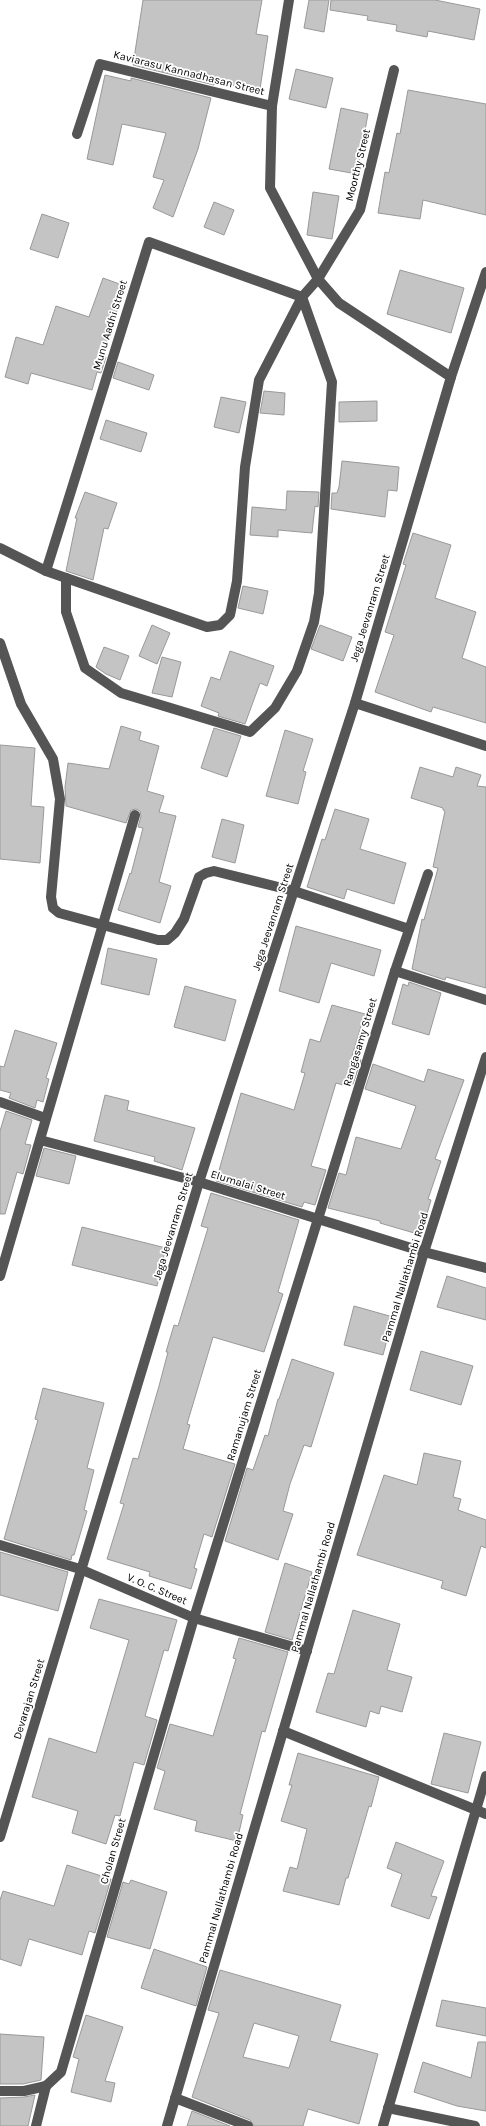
<svg xmlns="http://www.w3.org/2000/svg" width="486" height="2126" font-family="Karla,sans-serif">
	<style>
		.building { fill: #c4c4c4; stroke: #999; fill-rule: evenodd }
		.lines { fill: none; stroke-linecap: round; stroke-linejoin: round }
		.minor { stroke: #555; stroke-width: 10 }
		.labels { text-anchor: middle; dominant-baseline: central; stroke-width: 3.5; stroke-linejoin: round; paint-order: stroke }
		.street-label { font-size: 11px; fill: #000; stroke: #fff }
	</style>
	<rect width="100%" height="100%" fill="#fff"/>
	<!-- building -->
	<g class="building">
		<polygon points="143,0 262,0 256,34 268,36 260,89 215,83 214,85 133,65"/>
		<polygon points="309,0 329,0 324,32 304,28"/>
		<polygon points="331,0 435,0 480,9 474,40 428,31 427,37 396,31 397,25 367,20 368,16 330,10"/>
		<polygon points="296,69 333,78 326,108 289,99"/>
		<polygon points="105,75 131,81 131,78 211,98 198,149 173,217 153,208 164,180 153,177 166,133 122,124 113,165 87,159"/>
		<polygon points="408,90 486,104 486,215 423,200 420,219 378,213 385,172 389,173 397,133 400,134"/>
		<polygon points="341,108 368,114 357,174 329,169"/>
		<polygon points="313,192 339,196 332,239 307,235"/>
		<polygon points="214,202 234,210 224,235 204,227"/>
		<polygon points="42,214 69,223 58,258 30,249"/>
		<polygon points="400,270 464,288 451,333 387,314"/>
		<polygon points="103,278 125,286 102,356 106,357 101,373 97,372 92,390 31,373 28,384 5,377 16,337 43,345 56,306 89,317"/>
		<polygon points="118,362 154,375 149,390 113,378"/>
		<polygon points="264,391 285,393 284,415 260,413"/>
		<polygon points="221,397 246,402 239,433 214,427"/>
		<polygon points="377,401 377,421 339,422 339,402"/>
		<polygon points="106,420 147,433 141,452 100,439"/>
		<polygon points="342,461 399,467 397,491 388,490 385,517 331,509 332,493 337,493 339,487"/>
		<polygon points="287,491 319,492 318,507 315,506 312,533 278,530 278,537 250,535 252,507 286,510"/>
		<polygon points="85,492 117,503 108,529 104,528 93,580 66,571 77,518 75,518"/>
		<polygon points="413,533 451,545 435,598 476,612 462,658 486,667 486,723 433,707 431,712 375,692 394,635 385,632 406,565 403,564"/>
		<polygon points="243,586 268,591 263,614 238,608"/>
		<polygon points="152,625 170,633 157,664 139,656"/>
		<polygon points="320,625 352,637 343,661 311,649"/>
		<polygon points="104,647 129,656 120,680 106,674 96,667"/>
		<polygon points="230,651 274,666 267,686 260,683 245,724 218,716 219,713 201,706 211,677 220,680"/>
		<polygon points="162,657 181,662 172,697 152,693"/>
		<polygon points="121,726 141,732 139,740 159,746 147,791 164,796 159,812 176,816 159,882 171,886 160,923 118,910 130,873 131,874 143,828 138,827 141,816 140,811 136,809 131,810 126,823 66,806 65,787 68,763 109,769"/>
		<polygon points="214,728 241,736 227,777 201,768"/>
		<polygon points="285,730 313,739 303,771 306,772 298,804 266,796"/>
		<polygon points="0,745 35,748 31,806 44,807 40,863 0,859"/>
		<polygon points="420,767 453,777 456,767 481,775 477,786 486,787 486,988 446,977 445,980 412,969 422,919 424,920 438,868 433,867 445,811 443,810 443,808 411,798"/>
		<polygon points="335,809 369,819 360,849 406,863 394,904 347,889 344,899 307,887 322,839 325,840"/>
		<polygon points="222,819 244,825 235,863 212,857"/>
		<polygon points="296,926 381,950 374,976 331,963 319,1003 279,991"/>
		<polygon points="108,948 157,959 149,995 101,984"/>
		<polygon points="409,982 441,993 429,1035 392,1024 403,984 408,986"/>
		<polygon points="185,986 236,1000 225,1041 174,1027"/>
		<polygon points="332,1005 365,1014 352,1056 361,1060 353,1084 344,1081 343,1085 336,1083 311,1166 326,1170 315,1205 304,1202 302,1207 216,1181 241,1093 294,1110 305,1073 301,1072 310,1039 320,1042"/>
		<polygon points="15,1030 57,1043 46,1078 49,1079 43,1102 37,1100 35,1108 9,1098 11,1093 0,1090 0,1066 4,1067"/>
		<polygon points="373,1064 424,1082 428,1069 464,1080 435,1159 441,1161 428,1199 431,1200 421,1235 380,1223 380,1221 328,1208 339,1173 346,1175 356,1137 401,1149 416,1106 365,1089"/>
		<polygon points="105,1095 129,1101 127,1110 195,1128 182,1170 154,1161 155,1157 94,1141"/>
		<polygon points="6,1111 32,1120 25,1144 31,1145 23,1174 17,1172 5,1214 0,1214 0,1131"/>
		<polygon points="44,1148 76,1156 69,1184 36,1176"/>
		<polygon points="211,1193 299,1220 278,1292 283,1294 264,1352 213,1337 187,1424 190,1425 183,1449 235,1464 212,1537 204,1534 194,1568 197,1569 191,1589 149,1576 150,1572 107,1559 124,1504 120,1503 133,1458 138,1459 159,1386 168,1352 166,1352 174,1325 178,1326 208,1228 201,1226"/>
		<polygon points="82,1227 166,1248 157,1286 72,1265"/>
		<polygon points="447,1276 486,1288 486,1320 437,1307"/>
		<polygon points="354,1306 393,1317 383,1355 344,1345"/>
		<polygon points="421,1351 473,1366 461,1405 410,1390"/>
		<polygon points="292,1359 334,1373 311,1447 304,1445 290,1484 283,1511 293,1514 278,1560 225,1541 247,1468 253,1470 265,1435 268,1436 278,1399 279,1399"/>
		<polygon points="43,1388 104,1403 87,1468 94,1470 84,1510 87,1511 74,1555 72,1555 71,1560 4,1539 38,1420 35,1419"/>
		<polygon points="424,1453 461,1461 453,1497 461,1499 458,1510 486,1520 486,1548 481,1546 466,1596 441,1588 443,1581 357,1555 384,1475 417,1485"/>
		<polygon points="0,1552 68,1572 58,1611 0,1595"/>
		<polygon points="285,1563 312,1572 292,1640 265,1632"/>
		<polygon points="99,1599 177,1620 168,1651 164,1650 145,1716 157,1720 144,1765 134,1762 120,1816 115,1815 106,1844 72,1833 78,1811 32,1797 49,1738 96,1753 129,1640 90,1628"/>
		<polygon points="353,1610 400,1624 387,1670 412,1677 402,1712 381,1706 379,1714 370,1711 366,1727 316,1712 328,1673 334,1674"/>
		<polygon points="239,1638 288,1652 265,1732 262,1731 240,1814 243,1815 237,1841 195,1831 197,1821 154,1809 165,1771 157,1768 170,1724 213,1736 236,1659 233,1658"/>
		<polygon points="444,1733 481,1742 468,1793 431,1784"/>
		<polygon points="298,1753 379,1777 371,1807 369,1806 348,1878 346,1878 339,1905 283,1891 290,1867 297,1869 307,1829 281,1821 292,1785 289,1785"/>
		<polygon points="396,1842 444,1861 431,1896 437,1897 429,1919 391,1906 402,1874 387,1868"/>
		<polygon points="67,1865 111,1879 95,1933 89,1931 82,1955 29,1939 21,1966 0,1959 0,1900 3,1891 54,1906"/>
		<polygon points="131,1880 167,1892 150,1949 107,1937 123,1882 129,1884"/>
		<polygon points="154,1949 207,1967 196,2006 141,1988"/>
		<path d="M220,1970L341,2005L330,2041L378,2054L359,2124L308,2109L303,2126H254L250,2120L192,2097L219,2013L208,2010ZM254,2023L299,2036L289,2068L243,2057Z"/>
		<polygon points="442,2000 486,2008 486,2036 436,2026"/>
		<polygon points="86,2015 123,2027 105,2081 115,2083 111,2102 71,2092 79,2059 73,2057"/>
		<polygon points="0,2034 44,2037 41,2080 23,2084 0,2084"/>
		<polygon points="478,2042 486,2042 486,2111 457,2106 414,2092 423,2062 471,2078"/>
		<polygon points="35,2095 28,2126 0,2126 0,2098 24,2097"/>
		<polygon points="192,2111 230,2126 187,2126"/>
	</g>
	<g class="lines">
		<!-- minor -->
		<g class="minor">
			<polyline points="289,0 272,106 270,188 318,279 339,303 451,377"/>
			<polyline points="77,134 100,64 272,106"/>
			<polyline points="0,548 46,571 207,627 220,625 230,615 237,581 245,467 259,380 302,297 318,279 360,210 394,70"/>
			<polyline points="46,571 149,242 302,297"/>
			<polyline points="66,578 66,612 85,668 121,693 250,732 275,708 297,671 314,622 319,593 332,382 302,297"/>
			<polyline points="0,643 21,704 53,759 60,799 51,897 53,908 59,913 158,940 167,940 175,933 184,919 199,877 206,873 214,871 294,891 409,929"/>
			<polyline points="355,703 486,746"/>
			<polyline points="395,971 486,1000"/>
			<polyline points="0,1102 45,1118"/>
			<polyline points="40,1140 199,1182 424,1252 486,1268"/>
			<polyline points="0,1276 135,815"/>
			<polyline points="0,1545 80,1569 194,1618 307,1651"/>
			<polyline points="283,1731 486,1814"/>
			<polyline points="0,1837 199,1182 355,703 451,377 486,272"/>
			<polyline points="46,2086 61,2072 194,1618 395,971 428,874"/>
			<polyline points="0,2091 24,2091 46,2086"/>
			<polyline points="175,2098 248,2126"/>
			<polyline points="388,2108 475,2126"/>
			<polyline points="36,2126 46,2086"/>
			<polyline points="167,2126 424,1252 486,1057"/>
			<polyline points="383,2126 486,1776"/>
		</g>
	</g>
	<g class="labels">
		<!-- street labels -->
		<g class="street-label">
			<text transform="translate(189 73) rotate(14)">Kaviarasu Kannadhasan Street</text>
			<text transform="translate(358 165) rotate(-76)">Moorthy Street</text>
			<text transform="translate(110 325) rotate(-73)">Munu Aadhi Street</text>
			<text transform="translate(370 608) rotate(-73)">Jega Jeevanram Street</text>
			<text transform="translate(273 917) rotate(-72)">Jega Jeevanram Street</text>
			<text transform="translate(360 1042) rotate(-73)">Rangasamy Street</text>
			<text transform="translate(248 1185) rotate(17)">Elumalai Street</text>
			<text transform="translate(173 1226) rotate(-73)">Jega Jeevanram Street</text>
			<text transform="translate(405 1277) rotate(-73)">Pammal Nallathambi Road</text>
			<text transform="translate(244 1415) rotate(-73)">Ramanujam Street</text>
			<text transform="translate(313 1587) rotate(-74)">Pammal Nallathambi Road</text>
			<text transform="translate(157 1589) rotate(23)">V. O. C. Street</text>
			<text transform="translate(29 1699) rotate(-73)">Devarajan Street</text>
			<text transform="translate(113 1851) rotate(-74)">Cholan Street</text>
			<text transform="translate(221 1898) rotate(-74)">Pammal Nallathambi Road</text>
		</g>
	</g>
</svg>
